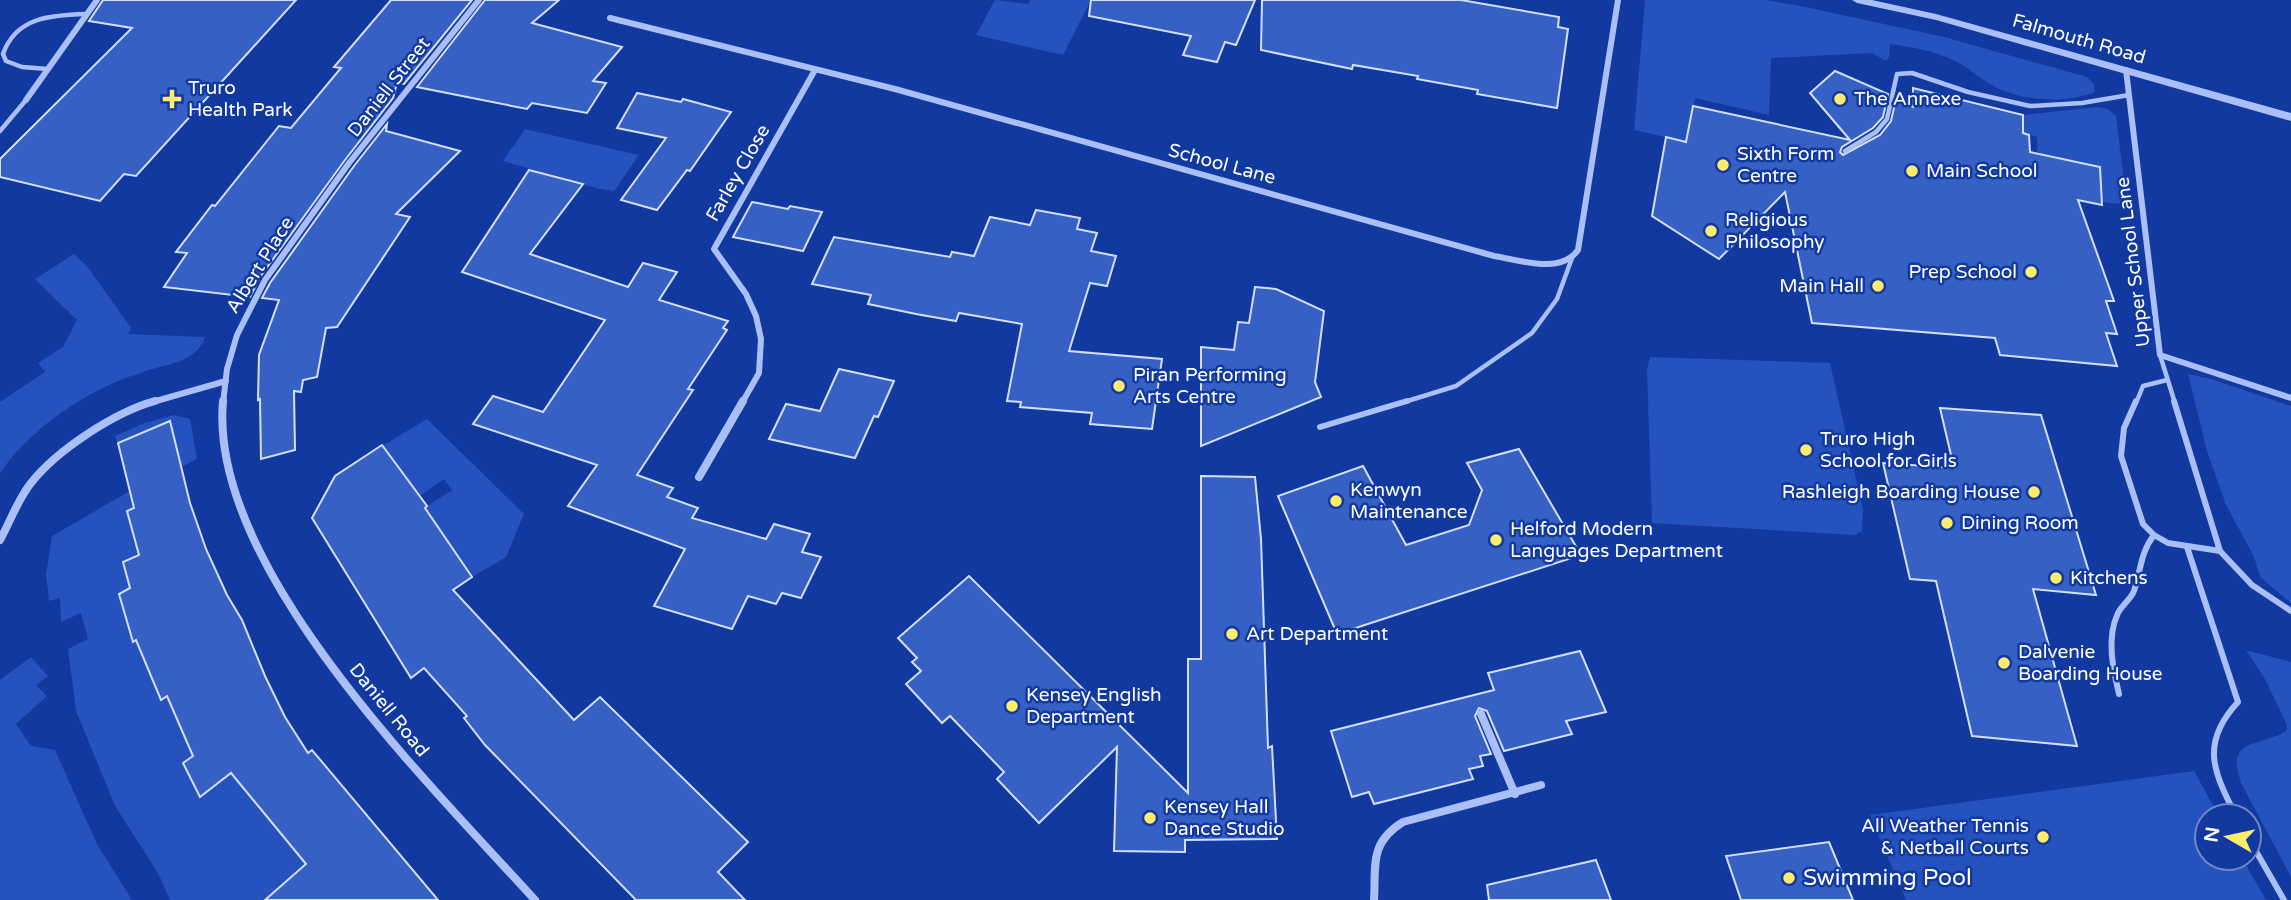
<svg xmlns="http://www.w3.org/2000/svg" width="2291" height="900" font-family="'Varela Round',sans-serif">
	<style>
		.green { fill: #2552bd }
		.building { fill: #3660c4; stroke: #d2dffe; stroke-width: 2 }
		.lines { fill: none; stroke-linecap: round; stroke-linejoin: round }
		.service-far1 { stroke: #a9bff5; stroke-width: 4.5 }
		.service { stroke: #a9bff5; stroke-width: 6 }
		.minor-far1 { stroke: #a9bff5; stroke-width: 6 }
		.minor { stroke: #a9bff5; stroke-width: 8 }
		.tertiary { fill: #a9bff5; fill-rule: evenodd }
		.poi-dot { fill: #ffec6d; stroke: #12399f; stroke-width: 2.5 }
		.labels { text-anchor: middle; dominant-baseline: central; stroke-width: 5; stroke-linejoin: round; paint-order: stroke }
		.street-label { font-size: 19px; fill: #fff; stroke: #12399f }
		.poi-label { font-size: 19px; fill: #fff; stroke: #12399f; text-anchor: start }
		.near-poi-label { font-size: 23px; fill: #fff; stroke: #12399f; text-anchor: start }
	</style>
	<rect width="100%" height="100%" fill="#12399f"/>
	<!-- green -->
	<g class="green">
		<polygon points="995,0 1028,4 1030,0 1091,0 1063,55 976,35"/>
		<path d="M1645,0H1766L1801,6L1944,37L2087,77L2094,84L2095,92C2063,105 2014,101 1985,81C1974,74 1965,65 1953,60C1934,51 1912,47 1890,44L1889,57L1886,61L1872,53L1771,58L1769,115L1695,98L1687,142L1634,130Z"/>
		<polygon points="2097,107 2108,109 2116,116 2127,205 2102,202 2100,167 2038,166 2037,137 2023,133 2023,115"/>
		<polygon points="525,129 639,155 614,191 600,189 503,161"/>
		<path d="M74,254L87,266L131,328L128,334L205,337C197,363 165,364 143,372C88,389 33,426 0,473V402L45,372L38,363L63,347L77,320L35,279Z"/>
		<polygon points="1650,357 1830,363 1863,510 1862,531 1855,535 1652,523 1647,369"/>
		<polygon points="2188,374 2211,379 2291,406 2291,603 2261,578 2253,555 2226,505 2207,451"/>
		<polygon points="173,415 190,419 197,459 182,467 170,421 118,443 115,436 142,424"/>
		<polygon points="427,419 524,514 506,557 472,577 421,510 452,490 444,479 417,498 354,463"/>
		<polygon points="142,484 139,555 123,563 129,586 147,578 126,618 133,641 166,625 162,699 188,684 175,713 180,726 217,739 183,763 200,797 232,773 306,864 282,886 314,900 170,900 158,873 115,806 76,711 68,649 88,639 81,613 61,622 60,598 49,601 46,574 52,536"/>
		<path d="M2246,650L2291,662V877L2241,783C2225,737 2258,748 2286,731L2287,725L2265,679Z"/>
		<polygon points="31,657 48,676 36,685 47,696 16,724 31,746 55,750 97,844 132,900 0,900 0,680"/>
		<polygon points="2194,771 2219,816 2207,816 2207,858 2242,858 2266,900 1906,900 1870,815"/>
	</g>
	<!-- building -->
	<g class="building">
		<polygon points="103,0 296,0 136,176 124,174 100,201 0,177 0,159 132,28 89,21"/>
		<polygon points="391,0 472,0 404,84 397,83 393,98 345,160 260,277 250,297 164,287 187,253 176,252 212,205 215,206 279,126 291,128 341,68 334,67"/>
		<polygon points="485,0 559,0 532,23 622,47 593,81 606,83 587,113 532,103 527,109 417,87"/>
		<polygon points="1091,0 1255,0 1236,45 1225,42 1217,62 1183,55 1191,36 1089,16"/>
		<polygon points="1262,0 1461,0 1559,17 1558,27 1568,29 1557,108 1477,94 1478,90 1417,79 1418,76 1353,65 1352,69 1261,50"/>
		<polygon points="1835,71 1888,94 1883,117 1873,128 1842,147 1840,152 1843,155 1880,135 1891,121 1896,99 1913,107 1913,88 2023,115 2023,133 2029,135 2030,152 2100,167 2102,205 2078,200 2114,301 2106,301 2117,334 2106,333 2117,366 2000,355 1995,338 1812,323 1785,192 1719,259 1652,216 1666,137 1686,142 1693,106 1850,140 1810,93"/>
		<polygon points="637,93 681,102 683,99 731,112 690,171 687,170 657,210 621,200 666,138 617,128"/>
		<polygon points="387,124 386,131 460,151 396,214 410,217 337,327 326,328 317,377 303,380 301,392 294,391 295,450 261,459 260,399 258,400 259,355 279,300 262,298 270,283 354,166"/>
		<polygon points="529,170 583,184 530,254 628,287 643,263 677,272 659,300 728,321 723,328 727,330 688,389 693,390 637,475 673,488 667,497 698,508 692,518 766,539 774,524 810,534 802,552 821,557 801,598 782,593 776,604 748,596 732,629 654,606 685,549 568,506 597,465 473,424 493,396 543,412 605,320 462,272"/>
		<polygon points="752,202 788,209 790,206 822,212 803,251 733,237"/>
		<polygon points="1036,210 1080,218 1077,229 1097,233 1091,251 1116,256 1107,286 1090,283 1069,351 1162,359 1152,429 1090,424 1092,413 1020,407 1021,402 1007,401 1022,324 959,313 956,321 916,314 868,304 871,295 812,284 834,237 950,257 952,252 974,256 990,217 1030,225"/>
		<polygon points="1255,287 1276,289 1324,311 1315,382 1321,397 1201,446 1201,347 1234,350 1238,322 1249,323"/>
		<polygon points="839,369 894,381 878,417 874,416 855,458 769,439 786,404 820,411"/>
		<polygon points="1940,408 2041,415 2096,595 2033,589 2077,746 1972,736 1936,581 1910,579 1883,463 1954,468"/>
		<polygon points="170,421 190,503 206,549 227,595 242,620 265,676 285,717 308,753 312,750 438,900 265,900 306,864 231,773 200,797 183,763 193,756 167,696 161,700 136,640 133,642 119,594 130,588 123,562 139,555 127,511 134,508 118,443"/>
		<polygon points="382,445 427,506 425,508 472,577 453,590 574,720 600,697 748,842 718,872 745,900 636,900 485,745 464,718 467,716 424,668 411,678 312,518 335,476"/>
		<polygon points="1519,449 1581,555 1337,634 1278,496 1363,466 1406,545 1469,525 1482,490 1467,463"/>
		<polygon points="1201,476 1255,477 1261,539 1268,748 1272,746 1277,839 1185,840 1185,852 1114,851 1117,747 1039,823 997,779 1004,772 950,716 942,723 906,684 921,671 912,662 917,658 898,638 969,576 1188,793 1188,659 1201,659"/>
		<polygon points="1580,651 1606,712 1566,721 1572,734 1504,751 1487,711 1479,708 1475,716 1491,754 1480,756 1483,766 1469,769 1473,779 1374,804 1369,792 1352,797 1331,731 1494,690 1488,673"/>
		<polygon points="1829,842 1853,900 1741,900 1726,856"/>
		<polygon points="1596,860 1611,900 1489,900 1487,885"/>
	</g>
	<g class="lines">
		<!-- service-far1 -->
		<g class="service-far1">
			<path d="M48,69L22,67L6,61L3,54C16,17 51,15 86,14"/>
			<polyline points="0,131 26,100"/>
			<polyline points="1845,151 1876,132 1887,119 1897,74 1912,73 1968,92 2030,106 2082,103 2129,95"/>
			<polyline points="2160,355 2175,403"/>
			<polyline points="1401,403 1456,386 1532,333 1557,299 1572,258"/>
			<polyline points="2136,403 2143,386 2167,380"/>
		</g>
		<!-- service -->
		<g class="service">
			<polyline points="2136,401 2124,428 2121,456 2143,524 2154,535 2168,543 2220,551"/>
			<polyline points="2174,401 2220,551 2252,585 2291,611"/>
			<polyline points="1320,427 1407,401"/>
			<path d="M2187,547L2238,702C2200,743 2213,771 2236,816"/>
			<path d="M2119,694C2113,669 2106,638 2118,613C2122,605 2131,599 2134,591C2141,571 2140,553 2154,535"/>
			<polyline points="2249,839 2284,900"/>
		</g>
		<!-- minor-far1 -->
		<g class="minor-far1">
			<path d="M610,18L895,89L1494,256C1520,260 1560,275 1578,250L1618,0"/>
			<polyline points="2126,70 2160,355 2291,398"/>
			<polyline points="26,100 97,0"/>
			<polyline points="149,403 226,381"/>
			<polyline points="223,403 227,369 237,335 265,280 349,163 479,0"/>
			<polyline points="742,403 759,373 761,339 756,316 746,294 714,249 815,70"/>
		</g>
		<!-- minor -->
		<g class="minor">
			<path d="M223,401C208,567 430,784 535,900"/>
			<polyline points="699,477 743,401"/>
			<path d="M0,540C10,522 18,499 31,483C57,450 115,412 155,401"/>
			<polyline points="1481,714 1515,794"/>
			<path d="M1374,900C1376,865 1369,843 1403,822L1541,785"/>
		</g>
		<!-- tertiary -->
		<polygon class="tertiary" points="1852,0 1872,0 1936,14 2291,113 2291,121 1936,20 1857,3"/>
	</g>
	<!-- markers -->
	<g class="poi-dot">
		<path d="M168.5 88.5h7v7h7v7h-7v7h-7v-7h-7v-7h7z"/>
		<circle cx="1840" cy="99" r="7"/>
		<circle cx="1723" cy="165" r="7"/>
		<circle cx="1912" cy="171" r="7"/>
		<circle cx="1711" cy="231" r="7"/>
		<circle cx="2031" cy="272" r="7"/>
		<circle cx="1878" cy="286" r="7"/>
		<circle cx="1119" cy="386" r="7"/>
		<circle cx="1806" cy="450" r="7"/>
		<circle cx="2034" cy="492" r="7"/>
		<circle cx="1336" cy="501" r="7"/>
		<circle cx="1947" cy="523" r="7"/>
		<circle cx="1496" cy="540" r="7"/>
		<circle cx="2056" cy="578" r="7"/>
		<circle cx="1232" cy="634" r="7"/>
		<circle cx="2004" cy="663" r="7"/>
		<circle cx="1012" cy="706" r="7"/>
		<circle cx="1150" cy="818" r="7"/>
		<circle cx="2043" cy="837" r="7"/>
		<circle cx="1789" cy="878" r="7"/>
	</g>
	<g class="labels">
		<!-- street labels -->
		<g class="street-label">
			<text transform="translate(2079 39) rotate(16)">Falmouth Road</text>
			<text transform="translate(389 87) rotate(-52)">Daniell Street</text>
			<text transform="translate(1222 164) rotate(15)">School Lane</text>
			<text transform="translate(738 173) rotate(-60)">Farley Close</text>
			<text transform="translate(2133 262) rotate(-97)">Upper School Lane</text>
			<text transform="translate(260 265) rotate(-58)">Albert Place</text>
			<text transform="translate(389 710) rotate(51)">Daniell Road</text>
		</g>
		<!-- poi labels -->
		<g class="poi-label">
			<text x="188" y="88">Truro<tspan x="188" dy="22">Health Park</tspan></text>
			<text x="1854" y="99">The Annexe</text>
			<text x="1737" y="154">Sixth Form<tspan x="1737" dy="22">Centre</tspan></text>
			<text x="1926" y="171">Main School</text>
			<text x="1725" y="220">Religious<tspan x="1725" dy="22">Philosophy</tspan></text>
			<text x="2017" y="272" text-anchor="end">Prep School</text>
			<text x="1864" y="286" text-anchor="end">Main Hall</text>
			<text x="1133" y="375">Piran Performing<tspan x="1133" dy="22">Arts Centre</tspan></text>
			<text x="1820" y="439">Truro High<tspan x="1820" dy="22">School for Girls</tspan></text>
			<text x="1350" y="490">Kenwyn<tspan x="1350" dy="22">Maintenance</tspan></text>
			<text x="2020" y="492" text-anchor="end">Rashleigh Boarding House</text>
			<text x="1961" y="523">Dining Room</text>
			<text x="1510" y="529">Helford Modern<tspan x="1510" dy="22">Languages Department</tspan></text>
			<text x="2070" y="578">Kitchens</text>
			<text x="1246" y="634">Art Department</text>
			<text x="2018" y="652">Dalvenie<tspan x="2018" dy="22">Boarding House</tspan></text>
			<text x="1026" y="695">Kensey English<tspan x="1026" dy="22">Department</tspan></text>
			<text x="1164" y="807">Kensey Hall<tspan x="1164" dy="22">Dance Studio</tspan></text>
			<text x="2029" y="826" text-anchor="end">All Weather Tennis<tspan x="2029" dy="22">&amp; Netball Courts</tspan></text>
		</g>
		<!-- near-poi labels -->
		<g class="near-poi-label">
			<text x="1803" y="878">Swimming Pool</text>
		</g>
	</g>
	<!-- north arrow -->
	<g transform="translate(2228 837) rotate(279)"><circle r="33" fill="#12399f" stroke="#7188c5" stroke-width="2"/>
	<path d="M0-5L12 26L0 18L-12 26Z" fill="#ffec6d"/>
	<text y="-10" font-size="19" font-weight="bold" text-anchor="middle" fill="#ffffff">N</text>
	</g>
</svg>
